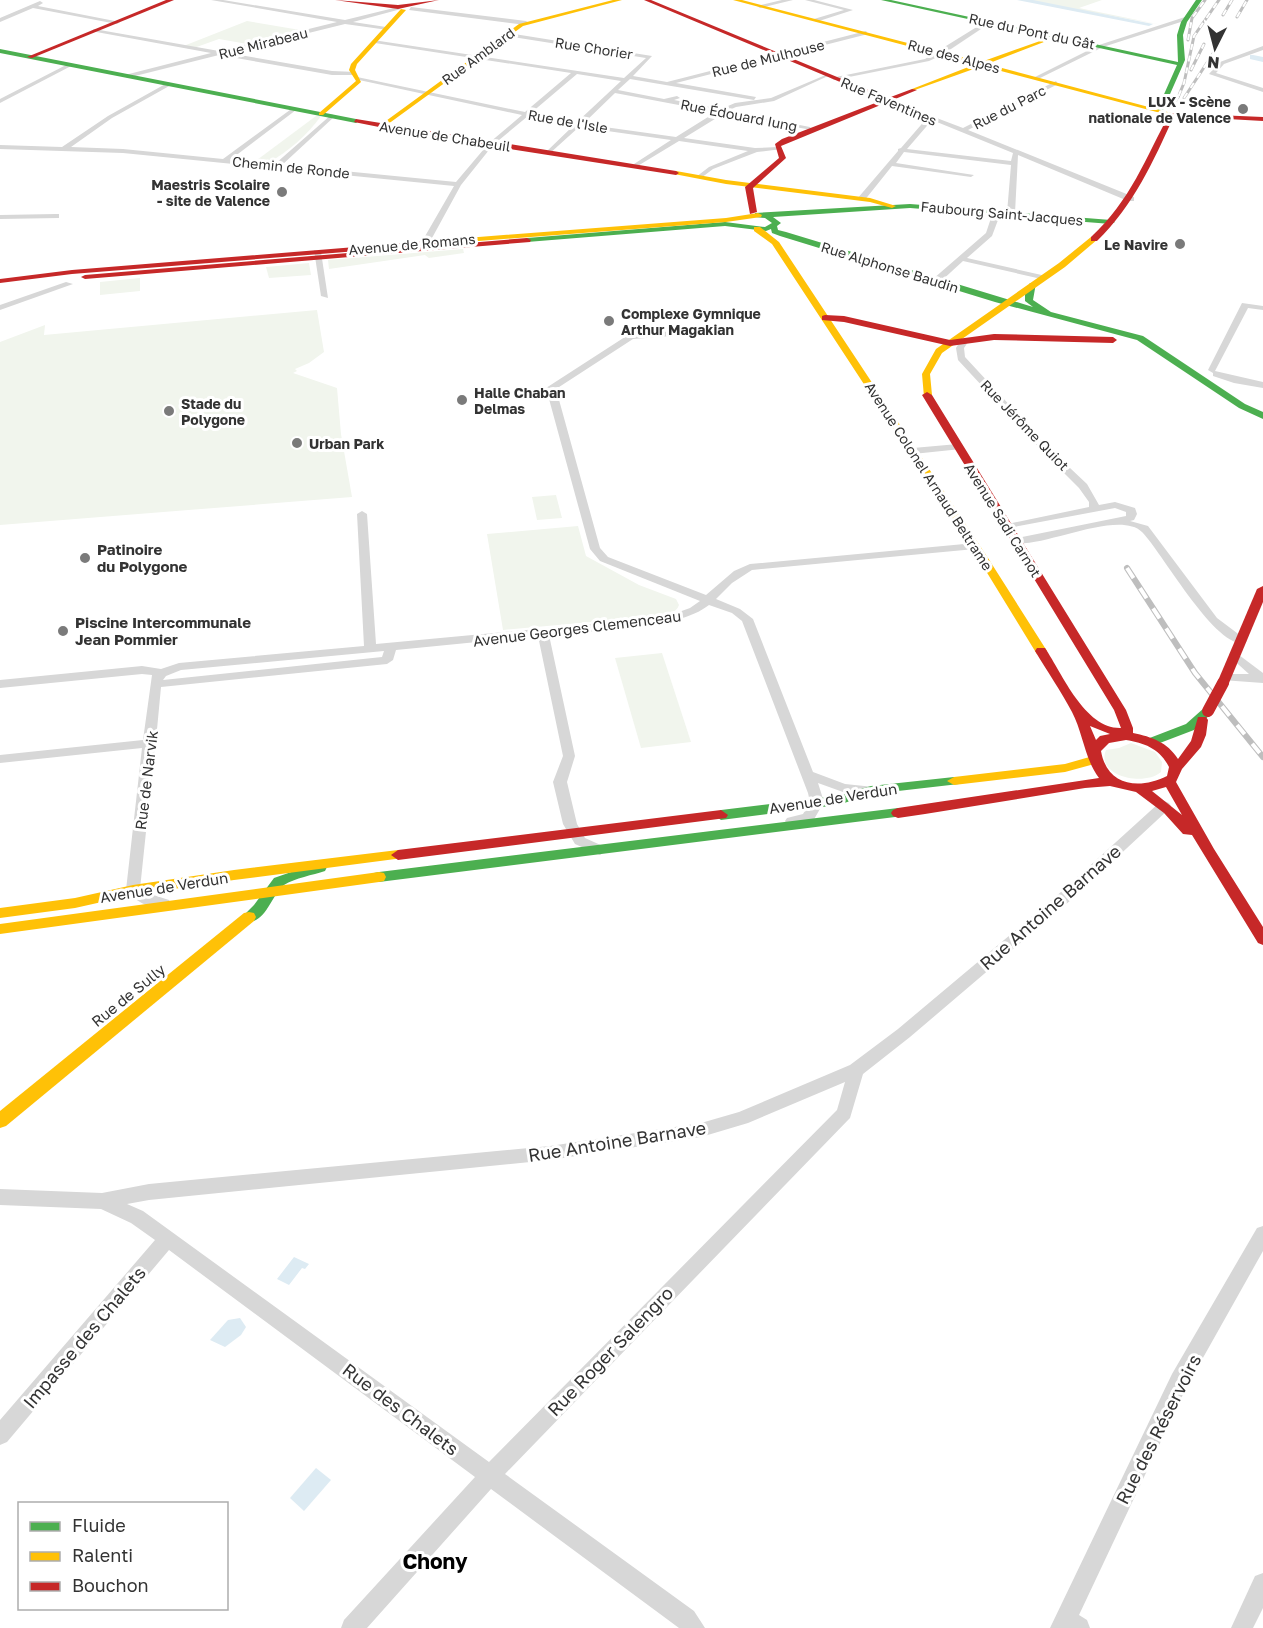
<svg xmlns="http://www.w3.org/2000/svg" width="1263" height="1628" font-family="'Golos Text',sans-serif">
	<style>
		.green { fill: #f1f5ed }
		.water { fill: #ddebf3 }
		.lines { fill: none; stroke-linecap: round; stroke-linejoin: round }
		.canal { fill: #ddebf3; fill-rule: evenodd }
		.street { fill: #d7d7d7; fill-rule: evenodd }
		.fast { fill: #4caf50; fill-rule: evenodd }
		.slow { fill: #ffc107; fill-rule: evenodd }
		.jam { fill: #c62828; fill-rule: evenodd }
		.rail-far1-casing { stroke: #bebebe; stroke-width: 3 }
		.rail-casing { stroke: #bebebe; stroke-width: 6 }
		.rail-far1 { stroke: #fff; stroke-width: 2; stroke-dasharray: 6; stroke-linecap: butt }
		.rail { stroke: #fff; stroke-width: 4; stroke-dasharray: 12; stroke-linecap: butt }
		.jam-bridge { stroke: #c62828; stroke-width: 12 }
		.poi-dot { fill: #7a7a7a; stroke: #fff; stroke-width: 2 }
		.labels { text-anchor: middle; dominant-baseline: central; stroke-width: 6; stroke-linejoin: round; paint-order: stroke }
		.far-street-label { font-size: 14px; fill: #333; stroke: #fff }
		.far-poi-label { font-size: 14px; font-weight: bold; fill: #333; stroke: #fff; text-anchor: start }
		.poi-label { font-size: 15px; font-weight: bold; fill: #333; stroke: #fff; text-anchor: start }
		.street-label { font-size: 15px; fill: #333; stroke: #fff }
		.near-street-label { font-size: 18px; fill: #333; stroke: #fff }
		.near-quarter-label { font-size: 21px; font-weight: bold; fill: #000; stroke: #fff }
	</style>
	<rect width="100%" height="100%" fill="#fff"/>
	<!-- green -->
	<g class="green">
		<polygon points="1025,0 1102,0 1079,8 1162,25"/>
		<polygon points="247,21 306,31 253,45 219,39 191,49 181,47"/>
		<path d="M316,116H321C308,134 288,152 268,163L257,160Z"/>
		<polygon points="463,249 464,253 429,258 425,255 329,269 328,260"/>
		<polygon points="309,263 311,275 269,278 266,267"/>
		<polygon points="140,278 140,291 100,295 100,282"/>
		<polygon points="317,310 324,352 309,363 295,369 297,371 293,373 337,388 341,434 352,497 0,525 0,342 45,325 44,335"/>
		<polygon points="556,495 562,518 537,520 532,497"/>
		<path d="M578,526L586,556L639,585L676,599L679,605C676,614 666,614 658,616L503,630L487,534Z"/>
		<polygon points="662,653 691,742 641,748 615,658"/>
		<path d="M1131,743L1155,752L1162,762L1161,772C1144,787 1095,776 1106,750L1119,748Z"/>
	</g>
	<!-- water -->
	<g class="water">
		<polygon points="294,1257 309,1264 305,1269 302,1268 289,1285 277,1279"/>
		<polygon points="240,1318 246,1327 241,1335 225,1347 210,1340 228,1320"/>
		<polygon points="316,1468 331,1480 304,1511 290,1498"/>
	</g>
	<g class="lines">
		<!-- canal -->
		<g class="canal">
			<polygon points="1017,0 1033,0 1153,24 1149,26"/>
			<polygon points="1253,55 1263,57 1263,62 1250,59 1250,55"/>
		</g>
		<!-- street -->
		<g class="street">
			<polygon points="211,0 223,0 345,20 398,7 401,9 353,22 386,27 388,30 345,24 228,53 332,71 356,72 354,75 332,75 219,55 127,78 125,75 211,53 91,31 94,29 219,51 337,22"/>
			<polygon points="782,0 793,0 760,8 757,6"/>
			<polygon points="805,0 814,0 853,10 816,22 814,19 844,10"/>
			<polygon points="40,1 43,3 38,6 120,22 117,24 33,8 0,22 0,18"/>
			<polygon points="411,7 526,21 529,23 526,25 409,10"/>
			<polygon points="1185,17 1187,20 1103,47 1038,79 1033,78 1099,45"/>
			<polygon points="988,20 990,23 942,55 929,61 834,80 831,78 925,59"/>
			<path d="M866,31L868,34L676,83L756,97L754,100L630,79L618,90L664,99L677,96L680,98L674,100L721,109L735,103L771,98L828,74V76L774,101L736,107L727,111L810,127L812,130L723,114L684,138L755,148L779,147L782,149L757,152L713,169L701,178L696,177L709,167L748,151L679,141L636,167L634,164L671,140L579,127L548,155L546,152L573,126L528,116L493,145L461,185L432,238V243L428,245L424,243V238L454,186L123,153L0,149V145L62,147L108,116L169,82L171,85L112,118L71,147L123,149L223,159L294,107L296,110L230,160L275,164L332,114L334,117L282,165L456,182L489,143L522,115L359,80L357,77L525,112L571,73L375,43L373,40L624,78L646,58L506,36L508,33L652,56L633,76L667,82ZM577,74L621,81L576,123L531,113ZM615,93L716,112L676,137L583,124Z"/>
			<polygon points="1263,46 1263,50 1224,64 1216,73 1263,88 1263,92 1209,74 1220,62"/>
			<polygon points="68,64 73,65 0,103 0,99"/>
			<path d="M1056,81L1058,84L968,130L1134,197V201H1128L1018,155L1015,213L1011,215L1007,213L1011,165L904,152L896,163L974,175L971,177L892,166L864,201L857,199L898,151V149L901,148L927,118L884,100V98L963,128ZM932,120L1013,153L1011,161L907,149Z"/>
			<polygon points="997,210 1001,212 992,236 967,258 1046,276 1046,280 963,261 939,283 933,283 933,279 986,233 993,212"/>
			<polygon points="56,214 59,214 59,218 0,219 0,215"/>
			<polygon points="314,250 321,252 328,298 321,296"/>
			<polygon points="66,282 73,284 0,310 0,305"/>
			<polygon points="1242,303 1263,306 1263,310 1248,308 1215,371 1263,382 1263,388 1234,383 1213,376 1213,373 1208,370"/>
			<path d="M682,330L685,331V335L633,339L556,389L600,548L608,557L706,595L734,571L750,564L975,543L980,546L975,549L752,570L732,583L716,599L740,609L753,619L813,772L845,784L874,787L876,790L874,793L843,792L818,783L824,802L813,821L792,826L787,824L785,821L787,818L803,814L810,802L808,793L742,621L732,613L709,605C676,631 593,630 549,635L575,756L567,782L577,824L585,838L605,847L607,850L600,855L575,844L563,824L553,782L563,756L538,636L396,650L393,660L387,664L161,687L156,740L157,743L155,746L140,889L144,892L169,900L171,904L169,908C156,912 133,901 126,890L142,748L0,763V755L143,740L152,675L142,674L0,688V680L142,666L161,669L179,663L364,646L357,514L362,511L367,514L376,644L665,617L690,608L700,601L600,561L590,549L546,388L628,335ZM384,651L382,657L163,680L166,676L181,670Z"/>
			<path d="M961,340L968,342L964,348L965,357L1052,451L1087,484L1099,505L1115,502L1135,508L1137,514L1134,520L1130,521L1148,526L1217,618L1245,639L1247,641L1245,643C1216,650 1162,552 1142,532C1118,509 1042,549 1012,543V539L1126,516V512L1115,508L1003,529V525L1089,507V502L1079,488L1046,455L958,360L956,348Z"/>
			<polygon points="958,444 963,447 961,449 913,454 908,451 913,448"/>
			<polygon points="1235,652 1263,673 1263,683 1222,680 1220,677 1222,674 1249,674 1229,656"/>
			<path d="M1164,801L1169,803L1171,806L1169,809L1071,900L910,1037L863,1074L850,1118L505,1474L694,1611L705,1628H679L491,1489L367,1628H341L344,1620L475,1477L169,1250L7,1442L0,1445V1420L155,1240L131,1223L101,1209L0,1205V1189L102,1193L149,1184L550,1146L701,1123L739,1112L850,1065L898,1029L1061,892L1159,803ZM845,1082L837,1110L489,1462L143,1211L127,1204L149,1200L550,1160L701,1137L748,1123Z"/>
			<polygon points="1263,1226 1263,1251 1186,1388 1079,1615 1087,1620 1090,1628 1050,1628 1172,1374 1257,1228"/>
			<polygon points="1263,1573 1263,1608 1253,1628 1231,1628 1255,1576"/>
		</g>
		<!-- fast -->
		<g class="fast">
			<polygon points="881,0 891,0 1178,62 1177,35 1181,22 1196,0 1202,0 1187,22 1183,35 1185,60 1163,110 1160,112 1157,110 1177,65"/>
			<polygon points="0,49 356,119 359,121 356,123 0,53"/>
			<polygon points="910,204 1111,220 1115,222 1111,224 910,208 773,217 781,223 777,226 778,230 786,232 1033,307 1025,301 1025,292 1030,283 1036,283 1033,300 1051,312 1143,336 1245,404 1263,412 1263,419 1239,408 1137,340 995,302 780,236 772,233 771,229 766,231 725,226 527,242 523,240 527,238 725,222 765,227 772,223 765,218 755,217 755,213"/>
			<polygon points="1208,707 1214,711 1194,730 1152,746 1146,742 1147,739 1186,724 1204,708"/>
			<polygon points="954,777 961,781 959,784 872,794 838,805 721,820 714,815 721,810 837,796 871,786"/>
			<polygon points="898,808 903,810 905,813 903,816 379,882 374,881 372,877 374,873 379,872"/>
			<path d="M320,862L325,863L327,867L325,871C313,875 295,878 284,885C271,895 265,927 244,921L242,917L254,905L274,878Z"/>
		</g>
		<!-- slow -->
		<g class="slow">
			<polygon points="613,0 622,0 523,26 384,127 379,126 519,24"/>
			<polygon points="733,0 742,0 981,62 1057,35 1057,37 987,64 1175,114 1172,116 982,66 912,91 912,89 976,64"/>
			<polygon points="401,9 406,10 357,64 355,70 361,82 323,115 319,115 319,113 356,81 349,70 351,64"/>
			<polygon points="676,171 726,180 870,198 896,206 892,208 870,202 726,184 674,174"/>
			<polygon points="758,213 762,215 761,217 726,222 466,242 462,240 466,238 726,218"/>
			<polygon points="754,227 760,227 779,242 988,558 1047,651 1045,654 1037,654 1035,651 978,558 772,244 754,231"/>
			<polygon points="1091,237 1098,239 1065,267 942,353 930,374 932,395 924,397 922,374 936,349 1059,263"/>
			<polygon points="1093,756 1099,760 1098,763 1065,772 954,785 947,781 954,777 1065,764"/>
			<polygon points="398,850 403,852 405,855 403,858 234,880 133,895 75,908 0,918 0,908 75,898 133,885 234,870"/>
			<polygon points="379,872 384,873 386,877 384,881 379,882 0,934 0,924"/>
			<polygon points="249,912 254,913 256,917 254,921 6,1126 0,1128 0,1111 244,913"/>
		</g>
		<!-- jam -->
		<g class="jam">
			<polygon points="166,0 174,0 32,58 27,57"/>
			<polygon points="335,0 398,5 439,0 398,9"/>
			<polygon points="644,0 651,0 888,98 912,89 917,90 781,146 786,158 753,188 757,212 750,214 745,187 779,158 775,144 782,139 883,100"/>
			<path d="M1170,113L1263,117V121L1174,116C1153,162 1134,205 1097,241H1091V237C1131,200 1145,159 1170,113Z"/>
			<polygon points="356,119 676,171 679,173 676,175 414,134 354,122"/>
			<polygon points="466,238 470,240 469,242 72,274 0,283 0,279 72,270"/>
			<polygon points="527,238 531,240 530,242 85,279 81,277 85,275"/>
			<polygon points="825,315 844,316 950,340 994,334 1113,337 1117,340 1113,343 994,340 950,346 844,322 822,320 822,316"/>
			<path d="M927,392L932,395L1126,710L1133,728V733C1152,737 1167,742 1178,759L1191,741L1198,717H1206L1208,720L1206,735L1201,747L1182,769L1176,782L1214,849L1263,927V945L1258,943L1192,835L1183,834L1164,813L1136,792L1110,786L1085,788L925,814L898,818L893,816L891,813L893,810L898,808L1099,778C1085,760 1083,733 1072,712C1061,691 1047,671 1035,651L1037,648H1045C1063,675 1085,729 1121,728L1114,710L922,395ZM1090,726L1110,734L1100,736L1096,740ZM1126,740C1145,743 1160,749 1169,767L1167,776C1139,790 1107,786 1101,751L1109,743ZM1166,787L1182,815L1152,791Z"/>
			<polygon points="1263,586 1263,602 1229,683 1227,686 1219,686 1217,683 1257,589"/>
			<polygon points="721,810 728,815 726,818 398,860 391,855 398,850"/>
		</g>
		<defs>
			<g id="rail-far1">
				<polyline points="1223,15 1232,0"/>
				<polyline points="1237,17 1247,0"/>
				<polyline points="1188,40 1192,18 1205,0"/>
				<polyline points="1191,70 1204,44"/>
				<polyline points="1184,98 1218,46"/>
				<polyline points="1174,107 1184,83 1194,36 1219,0"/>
			</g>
			<polyline id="rail" points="1127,568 1195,673 1263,757"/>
		</defs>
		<!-- rail-far1 casing -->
		<use href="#rail-far1" class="rail-far1-casing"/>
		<!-- rail casing -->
		<use href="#rail" class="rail-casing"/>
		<!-- rail-far1 -->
		<use href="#rail-far1" class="rail-far1"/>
		<!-- rail -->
		<use href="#rail" class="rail"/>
		<!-- jam-bridge -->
		<polyline class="jam-bridge" points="1208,711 1223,683"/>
	</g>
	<!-- markers -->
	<g class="poi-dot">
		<circle cx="1243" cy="109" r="6"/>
		<circle cx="282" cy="192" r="6"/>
		<circle cx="1180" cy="244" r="6"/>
		<circle cx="609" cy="321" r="6"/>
		<circle cx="462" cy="400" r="6"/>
		<circle cx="169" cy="411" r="6"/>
		<circle cx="297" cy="443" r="6"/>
		<circle cx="85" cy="558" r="6"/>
		<circle cx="63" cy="631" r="6"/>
	</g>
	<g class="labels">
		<!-- far-street labels -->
		<g class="far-street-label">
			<text transform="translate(1032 31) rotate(12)">Rue du Pont du Gât</text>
			<text transform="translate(263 43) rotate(-14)">Rue Mirabeau</text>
			<text transform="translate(594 48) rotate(9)">Rue Chorier</text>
			<text transform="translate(478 56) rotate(-36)">Rue Amblard</text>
			<text transform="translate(954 56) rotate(15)">Rue des Alpes</text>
			<text transform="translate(768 58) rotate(-14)">Rue de Mulhouse</text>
			<text transform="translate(889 101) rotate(23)">Rue Faventines</text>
			<text transform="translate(1009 107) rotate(-27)">Rue du Parc</text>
			<text transform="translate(739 115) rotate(11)">Rue Édouard Iung</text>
			<text transform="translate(568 121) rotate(10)">Rue de l'Isle</text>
			<text transform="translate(445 136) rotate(9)">Avenue de Chabeuil</text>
			<text transform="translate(291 167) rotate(6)">Chemin de Ronde</text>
			<text transform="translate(1002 213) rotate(5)">Faubourg Saint-Jacques</text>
			<text transform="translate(412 244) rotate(-5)">Avenue de Romans</text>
			<text transform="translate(890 267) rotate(17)">Rue Alphonse Baudin</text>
			<text transform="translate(1025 425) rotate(46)">Rue Jérôme Quiot</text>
			<text transform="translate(929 476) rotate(57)">Avenue Colonel Arnaud Beltrame</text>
			<text transform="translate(1003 520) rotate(58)">Avenue Sadi Carnot</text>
		</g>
		<!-- far-poi labels -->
		<g class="far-poi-label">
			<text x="1231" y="101" text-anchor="end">LUX - Scène<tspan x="1231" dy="16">nationale de Valence</tspan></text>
			<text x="270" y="184" text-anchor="end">Maestris Scolaire<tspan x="270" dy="16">- site de Valence</tspan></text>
			<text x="1168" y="244" text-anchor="end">Le Navire</text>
			<text x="621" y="313">Complexe Gymnique<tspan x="621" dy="16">Arthur Magakian</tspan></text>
			<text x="474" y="392">Halle Chaban<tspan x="474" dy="16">Delmas</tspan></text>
			<text x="181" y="403">Stade du<tspan x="181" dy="16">Polygone</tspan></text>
			<text x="309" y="443">Urban Park</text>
		</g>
		<!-- poi labels -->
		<g class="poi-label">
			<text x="97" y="549">Patinoire<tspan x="97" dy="17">du Polygone</tspan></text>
			<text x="75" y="622">Piscine Intercommunale<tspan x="75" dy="17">Jean Pommier</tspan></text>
		</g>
		<!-- street labels -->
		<g class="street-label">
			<text transform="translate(577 628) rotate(-7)">Avenue Georges Clemenceau</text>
			<text transform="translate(146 780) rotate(-83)">Rue de Narvik</text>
			<text transform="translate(833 798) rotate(-9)">Avenue de Verdun</text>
			<text transform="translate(164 887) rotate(-9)">Avenue de Verdun</text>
			<text transform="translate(128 995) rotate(-39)">Rue de Sully</text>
		</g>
		<!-- near-street labels -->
		<g class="near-street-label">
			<text transform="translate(1050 907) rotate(-41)">Rue Antoine Barnave</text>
			<text transform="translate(617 1141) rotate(-9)">Rue Antoine Barnave</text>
			<text transform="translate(84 1337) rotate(-50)">Impasse des Chalets</text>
			<text transform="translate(610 1351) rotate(-46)">Rue Roger Salengro</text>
			<text transform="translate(401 1409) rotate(37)">Rue des Chalets</text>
			<text transform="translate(1158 1429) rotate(-63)">Rue des Réservoirs</text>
		</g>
		<!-- near-quarter labels -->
		<g class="near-quarter-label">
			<text x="435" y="1561">Chony</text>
		</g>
	</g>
	<!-- legend -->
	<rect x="18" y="1502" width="210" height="108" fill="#ffffff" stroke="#adadad" stroke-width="1.5"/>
	<rect x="30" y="1522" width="30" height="9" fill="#4caf50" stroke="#adadad" stroke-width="1.5"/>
	<text x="72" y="1532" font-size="18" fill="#333333">Fluide</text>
	<rect x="30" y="1552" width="30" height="9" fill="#ffc107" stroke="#adadad" stroke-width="1.5"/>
	<text x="72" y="1562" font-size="18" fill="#333333">Ralenti</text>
	<rect x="30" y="1582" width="30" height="9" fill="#c62828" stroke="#adadad" stroke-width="1.5"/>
	<text x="72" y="1592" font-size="18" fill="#333333">Bouchon</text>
	<!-- north arrow -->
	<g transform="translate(1215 48) rotate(186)" stroke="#ffffff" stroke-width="4.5" paint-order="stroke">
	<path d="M0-4.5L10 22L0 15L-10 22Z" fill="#333333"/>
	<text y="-9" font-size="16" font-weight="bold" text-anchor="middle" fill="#333333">N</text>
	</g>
</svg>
